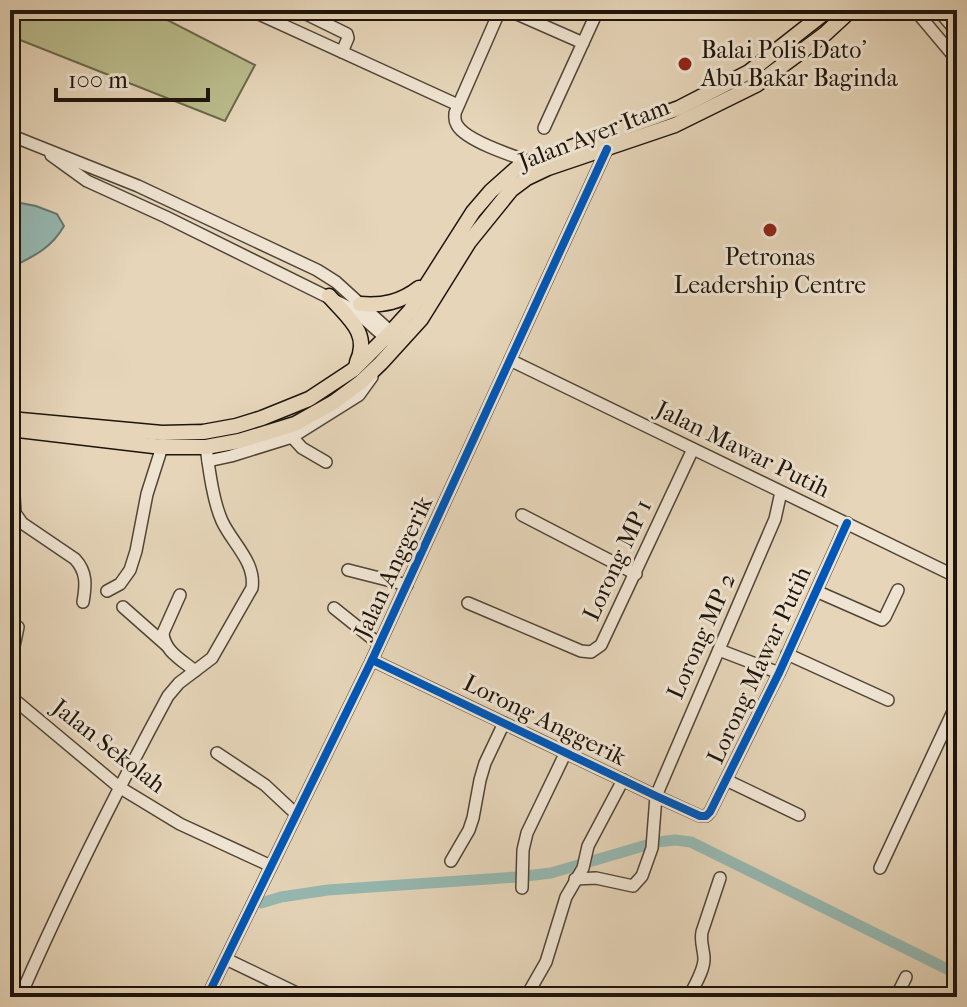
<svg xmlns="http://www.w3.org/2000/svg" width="967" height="1007" font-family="'IM FELL French Canon',serif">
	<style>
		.green { fill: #babc8c; stroke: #6c684c; stroke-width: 2 }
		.water { fill: #96b8b1; stroke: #66776f; stroke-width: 2 }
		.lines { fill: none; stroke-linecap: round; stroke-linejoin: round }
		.canal { stroke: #96b8b1; stroke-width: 11 }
		.minor-casing { stroke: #4f4537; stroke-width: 14 }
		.major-casing { stroke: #1d150c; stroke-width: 17 }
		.minor { stroke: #efe4d2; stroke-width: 11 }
		.major { stroke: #e6d5b9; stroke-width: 14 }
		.cycleway-casing { stroke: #efe4d2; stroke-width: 13 }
		.cycleway { stroke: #0057b8; stroke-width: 8 }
		.poi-dot { fill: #8f2418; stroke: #efe4d2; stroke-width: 3 }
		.labels { text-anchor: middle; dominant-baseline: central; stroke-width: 6; stroke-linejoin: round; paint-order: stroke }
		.poi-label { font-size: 24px; fill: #1d150c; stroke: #efe4d2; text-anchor: start }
		.street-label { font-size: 24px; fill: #1d150c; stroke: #efe4d2 }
	</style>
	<rect width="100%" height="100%" fill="#e6d5b9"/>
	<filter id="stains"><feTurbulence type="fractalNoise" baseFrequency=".0025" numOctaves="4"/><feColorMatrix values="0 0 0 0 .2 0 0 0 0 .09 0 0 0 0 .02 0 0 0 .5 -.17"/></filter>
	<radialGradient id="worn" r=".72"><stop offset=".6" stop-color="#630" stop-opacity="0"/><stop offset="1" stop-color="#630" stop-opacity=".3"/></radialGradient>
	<!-- green -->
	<polygon class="green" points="10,10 148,10 255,65 225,121 10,36"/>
	<!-- water -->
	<path class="water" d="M10,201L36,206L57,214L64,226C51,249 32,257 10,268Z"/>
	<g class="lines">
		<!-- canal -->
		<polyline class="canal" points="261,903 281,897 328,890 517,877 551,873 657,842 675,840 691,842 957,974"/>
		<defs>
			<g id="minor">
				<polyline points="250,10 458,105"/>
				<polyline points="298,10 347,34 348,38 342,52"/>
				<path d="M500,10L455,113C455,119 454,120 457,125C466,141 513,156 531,162"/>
				<polyline points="508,10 583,43"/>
				<polyline points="915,10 957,60"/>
				<polyline points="938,10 957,32"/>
				<polyline points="544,128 598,10"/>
				<polyline points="10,135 138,186 317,270 336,282 391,332 394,338"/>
				<polyline points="51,155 87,181 166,217 354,310 388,340"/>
				<polyline points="510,360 957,577"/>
				<path d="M10,429L15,513L22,523L75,559C87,572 86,585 83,602"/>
				<polyline points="292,437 302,448 326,462"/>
				<polyline points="208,461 231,456 292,437 359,395 372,377"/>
				<polyline points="522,515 636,574"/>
				<polyline points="348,570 407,585"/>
				<polyline points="107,591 120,584 130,570 136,551 147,494 162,447"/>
				<polyline points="816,591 882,620 885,617 898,590"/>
				<path d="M180,595L163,633C164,651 182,660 195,671"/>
				<polyline points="468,603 581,651 591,652 601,645 693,449"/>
				<polyline points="123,607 166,645"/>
				<polyline points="334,608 379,644"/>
				<polyline points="719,650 779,673"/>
				<polyline points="787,654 888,700"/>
				<polyline points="372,660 656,796 700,816 706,816 710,812 779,673 847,523"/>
				<polyline points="10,665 18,627"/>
				<polyline points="10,696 119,787 180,824 271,866"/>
				<polyline points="217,753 265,785 296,814"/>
				<polyline points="726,780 799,815"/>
				<polyline points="451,861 469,830 473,818 480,780 485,763 504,723"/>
				<polyline points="880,868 957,703"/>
				<polyline points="575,879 596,878 633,886 642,876 652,848 656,796 775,519 781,492"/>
				<polyline points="522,888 523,850 527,833 566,752"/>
				<polyline points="226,959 305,997"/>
				<path d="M20,997C65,894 115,794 168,696L179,683L212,658L252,588C256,562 232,543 222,521C213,501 209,469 206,447"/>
				<polyline points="207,997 372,660 607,149"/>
				<polyline points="526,997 546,962 566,897 583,868 588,846 623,780"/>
				<path d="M689,997C694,986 704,971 704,959C704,950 700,942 702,932L720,878"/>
				<polyline points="896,997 906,977"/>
			</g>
			<g id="major">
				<path d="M329,296C347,317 371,333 357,362"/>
				<path d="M360,304C383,306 401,302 419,288"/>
				<polyline points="10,419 162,433 203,432 236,426 262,418 309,399 353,370 391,332 410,311 473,212 491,191 517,168 544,157 679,108 749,72 828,10"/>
				<polyline points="10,429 162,447 206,447 239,441 295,424 334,402 361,382 381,363 421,319 469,242 511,190 527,178 548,168 675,125 756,85 825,34 851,10"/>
			</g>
		</defs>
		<!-- minor casing -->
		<use href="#minor" class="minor-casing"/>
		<!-- major casing -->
		<use href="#major" class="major-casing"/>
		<!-- minor -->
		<use href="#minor" class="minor"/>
		<!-- major -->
		<use href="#major" class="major"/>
		<defs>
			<g id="cycleway">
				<polyline points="372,660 656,796 700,816 706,816 710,812 779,673 847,523"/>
				<polyline points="207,997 372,660 607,149"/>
			</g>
		</defs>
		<!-- cycleway casing -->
		<use href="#cycleway" class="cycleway-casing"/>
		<!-- cycleway -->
		<use href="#cycleway" class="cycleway"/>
	</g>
	<!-- markers -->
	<g class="poi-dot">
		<circle cx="685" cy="64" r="8"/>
		<circle cx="770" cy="230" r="8"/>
	</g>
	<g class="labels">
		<!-- poi labels -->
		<g class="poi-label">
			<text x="701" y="50">Balai Polis Dato'<tspan x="701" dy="28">Abu Bakar Baginda</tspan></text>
			<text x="770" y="257" text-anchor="middle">Petronas<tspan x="770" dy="28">Leadership Centre</tspan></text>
		</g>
		<!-- street labels -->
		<g class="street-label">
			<text transform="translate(594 134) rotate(-21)">Jalan Ayer Itam</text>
			<text transform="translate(743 449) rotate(26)">Jalan Mawar Putih</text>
			<text transform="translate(617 560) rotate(-65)">Lorong MP 1</text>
			<text transform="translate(393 567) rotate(-65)">Jalan Anggerik</text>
			<text transform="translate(701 636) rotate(-66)">Lorong MP 2</text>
			<text transform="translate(759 665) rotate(-65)">Lorong Mawar Putih</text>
			<text transform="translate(545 720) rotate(26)">Lorong Anggerik</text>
			<text transform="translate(109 746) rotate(38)">Jalan Sekolah</text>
		</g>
	</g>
	<!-- margin -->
	<rect width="967" height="1007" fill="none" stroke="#e6d5b9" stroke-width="40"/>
	<rect x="12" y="12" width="943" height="983" fill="none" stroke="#1d150c" stroke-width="4"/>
	<rect x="20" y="20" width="927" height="967" fill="none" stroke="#1d150c" stroke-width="2"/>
	<!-- scale -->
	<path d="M56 88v12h152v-12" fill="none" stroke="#1d150c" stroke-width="4"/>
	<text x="68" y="88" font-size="24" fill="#1d150c" stroke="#efe4d2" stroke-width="6" paint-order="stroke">100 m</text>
	<rect width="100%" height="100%" filter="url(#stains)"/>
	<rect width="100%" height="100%" fill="url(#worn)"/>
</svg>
